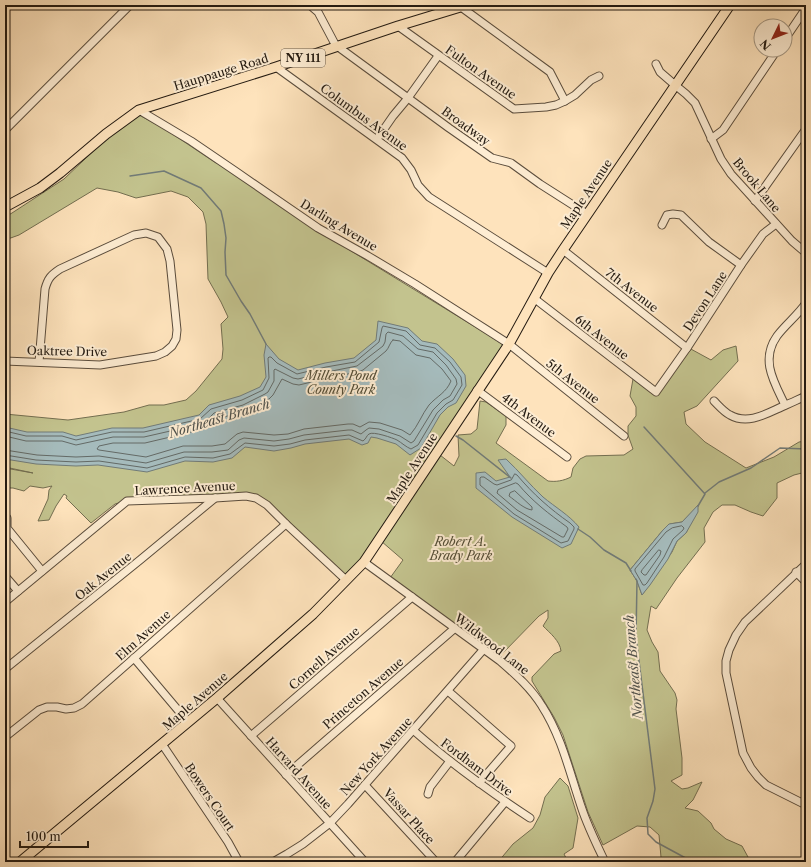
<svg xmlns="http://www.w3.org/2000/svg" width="811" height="867" font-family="'Libre Caslon Text',serif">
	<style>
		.green { fill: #c3c38e; stroke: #736e50; fill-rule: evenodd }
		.water { fill: #a5bbbc; stroke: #717b78 }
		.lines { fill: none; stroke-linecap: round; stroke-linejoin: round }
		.shore { stroke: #646a66; stroke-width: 1 }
		.stream { stroke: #717b78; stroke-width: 1.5 }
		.minor-casing { stroke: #5a4c3c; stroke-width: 9 }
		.major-casing { stroke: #231a11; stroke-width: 11 }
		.minor { stroke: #feedd3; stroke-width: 7 }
		.major { stroke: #fee3bc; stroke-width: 9 }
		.labels { text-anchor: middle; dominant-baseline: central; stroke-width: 4; stroke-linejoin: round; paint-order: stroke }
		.shield { fill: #feedd3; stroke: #65594b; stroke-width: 1 }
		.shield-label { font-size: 11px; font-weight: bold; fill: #231a11 }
		.street-label { font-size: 12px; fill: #231a11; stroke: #feedd3 }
		.park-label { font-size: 12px; font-style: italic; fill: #534d36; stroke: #feedd3 }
		.water-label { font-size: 13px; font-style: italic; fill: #50524d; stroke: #feedd3 }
	</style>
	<rect width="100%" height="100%" fill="#fee3bc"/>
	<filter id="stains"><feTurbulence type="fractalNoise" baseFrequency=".005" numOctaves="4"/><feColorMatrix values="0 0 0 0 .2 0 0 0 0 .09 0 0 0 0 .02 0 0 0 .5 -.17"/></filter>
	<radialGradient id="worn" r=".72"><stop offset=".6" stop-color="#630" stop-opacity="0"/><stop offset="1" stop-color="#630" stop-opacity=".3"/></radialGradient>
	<!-- green -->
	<g class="green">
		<polygon points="139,115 165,129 216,163 217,163 317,230 490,336 503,345 362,559 345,575 258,495 129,500 115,504 91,523 66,498 67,496 64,494 56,506 49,520 38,521 48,499 49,490 52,486 43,488 30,486 24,491 13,488 5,488 5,468 33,473 5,467 5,414 68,420 124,412 149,405 164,405 186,400 196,391 222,359 223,349 221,324 228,317 221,302 208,279 206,224 203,212 188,197 171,191 136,198 118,192 97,188 19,235 5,240 5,217 12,213 64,179 106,139"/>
		<path d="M736,346L738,361L697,406L684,412L686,424L705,442L746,468L774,457L799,442L806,441V472L794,475L777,483V498L763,516L751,512L735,505H722L713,512L704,528L705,542L677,578L656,609L651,606L647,630L652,642L658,652L660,671L675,693L677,700L676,709L682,758V775L671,781L682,789L688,788L702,782L693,800L685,808L698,811L711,823L714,829L726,839L742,846L748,857L749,862H658L661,857L659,835L650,827L637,826L603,845L588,812L563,735L554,717L532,681V677L554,654L561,651C560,641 550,633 543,626L548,618V610L539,616L502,654L466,630L465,632L390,578L403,560L381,541L440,455L454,466L459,456L458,435L471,434L477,429L480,401L486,402L506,416V425L496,443L548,481C556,482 563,481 571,477L573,468L580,459L586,456L624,455L633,449L628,435V426L636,416V407L630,396L633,379L656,396L689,348L711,360L723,350ZM698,506L686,533L677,541L672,552L642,595L637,581L630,570L663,530L670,524L682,522Z"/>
		<polygon points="560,778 568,786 578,818 573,848 564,854 568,862 498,862 513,844 533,828 540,815 545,797"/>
	</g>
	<!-- water -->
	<g class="water">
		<polygon points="378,321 408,328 422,341 437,344 453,359 465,375 466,386 456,403 448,407 440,415 421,448 410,455 396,444 377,438 371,437 368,443 362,445 349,439 305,444 291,448 274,451 245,447 232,458 213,462 185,461 147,472 98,465 76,466 36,464 5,459 5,427 27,432 63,432 76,436 112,428 143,428 199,415 209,405 240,396 260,387 266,377 264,355 266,344 279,359 298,370 325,363 354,358 376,340"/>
		<path d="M506,459C519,471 530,485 543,497C555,507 569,515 579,527L571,544L562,548L512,517L476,488V473L485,472L496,481L510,477L498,460Z"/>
		<polygon points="698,505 698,512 686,533 677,541 668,559 650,585 642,595 637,581 630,570 663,530 669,524 682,522"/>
	</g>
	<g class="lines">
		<!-- shore -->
		<g class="shore">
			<path d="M393,340L400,341L416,355L430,358L442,369L451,381C446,393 437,396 429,405C422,414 418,426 410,435L402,430L380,423L369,422L360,427L353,424H348L304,429L288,434L274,435L243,432L237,434L225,444L212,446H183L146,457L99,450L97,449L99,446L113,443H145L204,429L208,427L217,419L245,411L269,399L273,395L282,379L293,384L299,385L328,378L358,372L363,370L386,351C389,348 390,342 393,340Z"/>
			<path d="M5,431L26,436H62L76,440L112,432H144L200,419L211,409L242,400L263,390L269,378L268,358L269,357H271L277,363L297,374L326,367L355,362L379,342L382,328L383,326L406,331L420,345L435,348L450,362L461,377L462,385L453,400L446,404L437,413L418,445L411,449C406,447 402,443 397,440C393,438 373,431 369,434C366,436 367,438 363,441L349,435L305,440L290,444L274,446L245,443L230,454L213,458L185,457L147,468L99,461L76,462L36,460L5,455"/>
			<polyline points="5,436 26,441 62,441 76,445 113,437 144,437 201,424 205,422 214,413 243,405 265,394 268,392 274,381 274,370 275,369 293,378 298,379 327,372 357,366 383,346 385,342 386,334 388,332 403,336 418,349 433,352 446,365 456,379 457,384 450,396 443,400 433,410 414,441 411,443 400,436 379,429 369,428 366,430 361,434 352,430 348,430 304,435 289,439 274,441 244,438 239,440 228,450 212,452 184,452 146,463 99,456 76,457 37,455 5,450"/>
			<path d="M515,474L517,475C533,494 550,509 570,523L574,527V529L568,541L561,543L514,514L480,485V478L481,477H484L494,484L497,485L511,480Z"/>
			<path d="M516,483L518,484C532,501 549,514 567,527L568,529L564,537H562L517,510L497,493L498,490Z"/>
			<path d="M515,491L532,507V510C524,509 516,501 509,496L510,493Z"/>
			<polygon points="682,526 684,528 683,530 673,539 664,557 647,583 645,585 643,585 635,571 635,569 666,532 672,528"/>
			<polygon points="659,550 661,551 660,555 646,575 644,575 641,572 642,570"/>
		</g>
		<!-- stream -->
		<g class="stream">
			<polyline points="130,176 164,171 201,188 221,211 224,224 226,238 225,252 226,275 241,301 250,314 266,344"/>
			<polyline points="644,427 705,494 698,506"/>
			<polyline points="456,436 463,440 511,478"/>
			<polyline points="705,493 719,482 751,468 780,448 806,449"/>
			<polyline points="578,529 590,537 604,550 626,563 631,571"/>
			<polyline points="636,579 637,581 636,637 655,789 653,801 647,818 648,834 656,842 693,862"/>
		</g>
		<defs>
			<g id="minor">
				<polyline points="311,6 318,12 336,46"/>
				<polyline points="461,7 550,72 565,101"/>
				<polyline points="398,26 514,109 546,107 556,105 565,101 575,95 591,80 599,76"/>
				<polyline points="785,39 806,8"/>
				<polyline points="337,46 449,128 492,158 511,163 540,184 587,214"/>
				<polyline points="656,64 660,72 675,85 686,94 695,103 721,159 731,174 792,241 806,253"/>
				<polyline points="276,67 402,158 411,170 418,185 429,197 548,273"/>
				<polyline points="139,110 191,141 238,173 318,228 368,256 415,284 509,344 624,436"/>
				<polyline points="5,130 130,5"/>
				<polyline points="377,139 393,116 408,98 438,56"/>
				<polyline points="711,139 723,130 777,50"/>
				<polyline points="755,201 806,129"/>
				<polyline points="662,225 667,215 673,214 681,215 709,242 741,265"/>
				<polyline points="563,250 687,348"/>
				<polyline points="535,299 656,392 687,348 741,265 763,234 776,224"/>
				<path d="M5,361L100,365L156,356L165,352L172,346L176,339L177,330L170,261L167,249L158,237L146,233L134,235L60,269C51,275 48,278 45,289L39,362"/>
				<polyline points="477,390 567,457"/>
				<path d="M714,401C719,406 724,412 730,415C749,426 769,412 786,405C793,402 799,399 806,396"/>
				<path d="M785,405C774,382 760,360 777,336C785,325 798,315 806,303"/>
				<polyline points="7,518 7,528 42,571"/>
				<path d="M364,562L500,661C516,675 531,688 542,706C562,737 570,774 582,809C588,827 597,845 605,862"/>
				<polyline points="806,564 745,622 736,635 729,650 726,661 726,673 743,753 751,768 758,777 766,785 806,805"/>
				<polyline points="796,572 806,582"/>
				<polyline points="5,576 18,591"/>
				<polyline points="5,602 127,501 215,498 246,496 256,498 267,505 286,524 346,580"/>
				<polyline points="134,658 188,722"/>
				<polyline points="5,669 140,560 215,498"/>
				<polyline points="448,691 511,746 479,783"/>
				<polyline points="217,698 365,862"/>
				<path d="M413,730C450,763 489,791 530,818"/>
				<polyline points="251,736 412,597"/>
				<polyline points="5,737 39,710 47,707 57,707 66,709 74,708 82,704 286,524"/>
				<polyline points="162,744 228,842 239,862"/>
				<polyline points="286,775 455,628"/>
				<polyline points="365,785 436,862"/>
				<polyline points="428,794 430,787 450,761"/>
				<polyline points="273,862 287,854 303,844 330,823 348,804 413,730 483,650"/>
				<polyline points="455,862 505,802"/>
			</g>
			<g id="major">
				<polyline points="5,207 40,188 60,173 106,134 139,110 276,67 398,26 467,5"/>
				<polyline points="20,862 217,698 313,614 364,562 509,344 548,273 563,250 730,5"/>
			</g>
		</defs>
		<!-- minor casing -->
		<use href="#minor" class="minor-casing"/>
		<!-- major casing -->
		<use href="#major" class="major-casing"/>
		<!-- minor -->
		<use href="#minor" class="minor"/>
		<!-- major -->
		<use href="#major" class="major"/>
	</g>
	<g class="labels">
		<!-- shield labels -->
		<rect class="shield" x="281" y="49" width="44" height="18" rx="3"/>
		<g class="shield-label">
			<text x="303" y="58">NY 111</text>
		</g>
		<!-- street labels -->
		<g class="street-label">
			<text transform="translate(221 72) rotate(-17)">Hauppauge Road</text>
			<text transform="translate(481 72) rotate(35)">Fulton Avenue</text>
			<text transform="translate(364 117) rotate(36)">Columbus Avenue</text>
			<text transform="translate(466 126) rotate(36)">Broadway</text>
			<text transform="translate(757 185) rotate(50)">Brook Lane</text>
			<text transform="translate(586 194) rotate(-56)">Maple Avenue</text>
			<text transform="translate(339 225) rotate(31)">Darling Avenue</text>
			<text transform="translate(632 290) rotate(38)">7th Avenue</text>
			<text transform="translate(705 301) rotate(-57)">Devon Lane</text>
			<text transform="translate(602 337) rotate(38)">6th Avenue</text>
			<text transform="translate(67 351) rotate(1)">Oaktree Drive</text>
			<text transform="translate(573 381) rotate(38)">5th Avenue</text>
			<text transform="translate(529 415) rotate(37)">4th Avenue</text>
			<text transform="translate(412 468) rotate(-57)">Maple Avenue</text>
			<text transform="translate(185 488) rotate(-3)">Lawrence Avenue</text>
			<text transform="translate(103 576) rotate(-39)">Oak Avenue</text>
			<text transform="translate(143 635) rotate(-42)">Elm Avenue</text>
			<text transform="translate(492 644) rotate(38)">Wildwood Lane</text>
			<text transform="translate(324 658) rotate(-41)">Cornell Avenue</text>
			<text transform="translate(363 693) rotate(-41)">Princeton Avenue</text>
			<text transform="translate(195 701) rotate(-41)">Maple Avenue</text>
			<text transform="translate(376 756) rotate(-48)">New York Avenue</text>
			<text transform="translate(477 767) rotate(37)">Fordham Drive</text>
			<text transform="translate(299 773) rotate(48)">Harvard Avenue</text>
			<text transform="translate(210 797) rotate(56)">Bowers Court</text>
			<text transform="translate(409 816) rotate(48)">Vassar Place</text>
		</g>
		<!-- park labels -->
		<g class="park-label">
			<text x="341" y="375">Millers Pond<tspan x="341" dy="14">County Park</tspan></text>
			<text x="461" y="541">Robert A.<tspan x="461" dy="14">Brady Park</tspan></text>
		</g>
		<!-- water labels -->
		<g class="water-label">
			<text transform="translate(219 418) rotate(-17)">Northeast Branch</text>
			<text transform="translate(633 667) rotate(-95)">Northeast Branch</text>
		</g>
	</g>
	<!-- margin -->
	<rect width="811" height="867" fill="none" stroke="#fee3bc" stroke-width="20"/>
	<rect x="6" y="6" width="799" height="855" fill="none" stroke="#231a11" stroke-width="2"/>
	<rect x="10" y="10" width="791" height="847" fill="none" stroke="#231a11"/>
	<!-- north arrow -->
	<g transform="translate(773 38) rotate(227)"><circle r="19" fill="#feedd3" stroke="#a69985"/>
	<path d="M0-3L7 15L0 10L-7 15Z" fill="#8f2418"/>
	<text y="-6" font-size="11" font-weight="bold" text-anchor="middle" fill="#231a11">N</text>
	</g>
	<!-- scale -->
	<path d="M20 841v6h68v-6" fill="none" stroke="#231a11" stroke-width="2"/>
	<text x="26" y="841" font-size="12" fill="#231a11" stroke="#feedd3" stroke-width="3" paint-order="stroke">100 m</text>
	<rect width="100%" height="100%" filter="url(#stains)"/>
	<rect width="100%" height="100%" fill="url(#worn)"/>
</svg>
